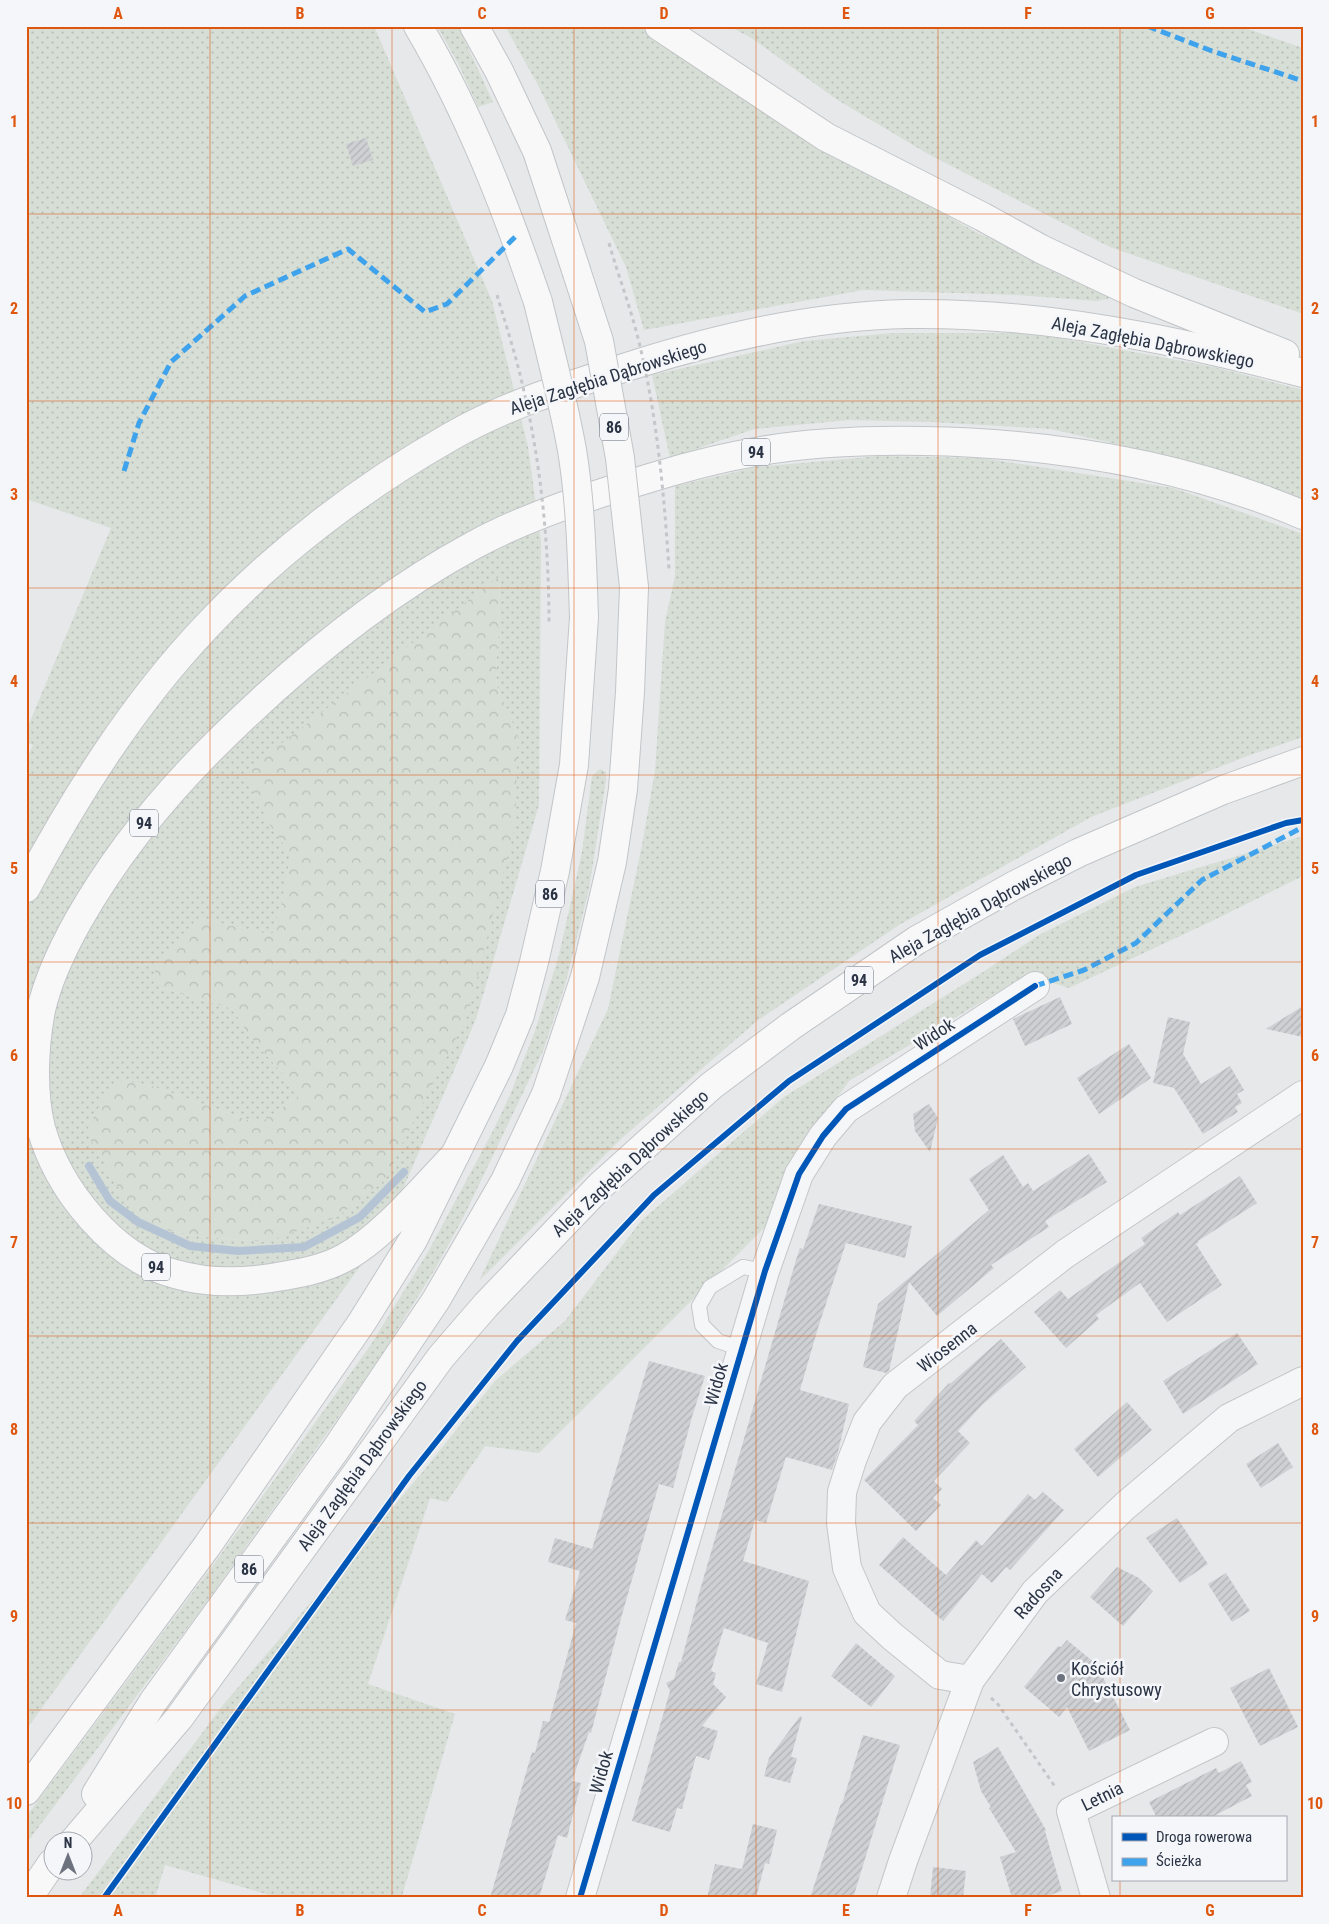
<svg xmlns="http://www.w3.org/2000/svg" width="1329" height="1924" font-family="'Roboto Condensed',sans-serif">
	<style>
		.green { fill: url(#green-dots); fill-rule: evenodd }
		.forest { fill: url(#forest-crowns) }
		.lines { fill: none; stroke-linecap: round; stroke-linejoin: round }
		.stream { stroke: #b4c4d5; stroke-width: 8 }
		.building { fill: url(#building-hatch) }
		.lane-casing { stroke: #c4c6c8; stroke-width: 16 }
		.street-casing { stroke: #c4c6c8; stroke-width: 30 }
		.primary-casing { stroke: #c2c5c8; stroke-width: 30 }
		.path { stroke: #c5c6ca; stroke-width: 3; stroke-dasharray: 4 4; stroke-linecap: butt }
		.lane { stroke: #f5f6f7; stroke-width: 14 }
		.street { stroke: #f5f6f7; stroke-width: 28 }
		.primary { stroke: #f8f8f8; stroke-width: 28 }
		.primary-bridge-casing { stroke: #c2c5c8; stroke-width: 30; stroke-linecap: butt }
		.path-bridge { stroke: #c5c6ca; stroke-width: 3; stroke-dasharray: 4 4; stroke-linecap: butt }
		.primary-bridge { stroke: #f8f8f8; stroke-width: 28 }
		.quiet { stroke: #3ea3ec; stroke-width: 5; stroke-dasharray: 10 5; stroke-linecap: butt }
		.cycleway-casing { stroke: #f4f6f9; stroke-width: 9 }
		.cycleway { stroke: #0057b8; stroke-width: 6 }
		.grid { fill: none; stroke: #df570f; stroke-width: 1; stroke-opacity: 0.55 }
		.poi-dot { fill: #6c737f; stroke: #f4f6f9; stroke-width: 2 }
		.labels { text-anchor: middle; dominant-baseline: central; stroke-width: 5; stroke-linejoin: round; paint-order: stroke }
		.shield { fill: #f4f6f9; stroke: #676e7b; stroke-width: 1 }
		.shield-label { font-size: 16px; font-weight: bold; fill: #2b3445 }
		.street-label { font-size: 18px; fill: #2b3445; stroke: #f4f6f9 }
		.poi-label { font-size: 18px; fill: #2b3445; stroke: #f4f6f9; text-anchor: start }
		.neatline { fill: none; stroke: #df570f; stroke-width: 2 }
		.grid-label { font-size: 16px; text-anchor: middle; font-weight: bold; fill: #df570f }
	</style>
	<defs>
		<pattern id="green-dots" width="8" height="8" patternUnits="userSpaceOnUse" patternTransform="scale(1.25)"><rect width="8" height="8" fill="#d6ded6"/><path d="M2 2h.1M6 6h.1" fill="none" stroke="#b8bfb9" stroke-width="1.8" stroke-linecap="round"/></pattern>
		<pattern id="forest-crowns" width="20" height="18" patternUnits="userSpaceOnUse" patternTransform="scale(1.25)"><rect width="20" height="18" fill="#d6ded6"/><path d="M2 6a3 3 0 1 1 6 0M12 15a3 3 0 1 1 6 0" fill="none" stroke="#b8bfb9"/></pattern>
		<pattern id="building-hatch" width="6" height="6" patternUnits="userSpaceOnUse" patternTransform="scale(1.25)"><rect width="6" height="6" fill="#ced0d3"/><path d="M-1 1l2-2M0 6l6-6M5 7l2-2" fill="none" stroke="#b1b3b6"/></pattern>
	</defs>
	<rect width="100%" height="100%" fill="#e6e8ea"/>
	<!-- green -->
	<g class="green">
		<path d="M26,26H374L492,301L528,447L541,542L539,805L476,1019L384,1233L26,1730V759L33,745L26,742V731L111,528L26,499ZM500,577L496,684L518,736L266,1242L206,1237L159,1229L123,1081L152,1086L259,1124L301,1094L249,1036L233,1009L158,987L198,918L272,935L282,902L291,854L269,824Z"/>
		<polygon points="437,26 458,26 493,102 478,107 458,63"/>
		<polygon points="505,26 640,26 666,48 830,149 974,231 1110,295 1108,299 1096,301 1018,295 863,290 644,330 626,267 538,85"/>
		<polygon points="729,26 1239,26 1303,48 1303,314 1110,247 1043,213 928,154 836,99 753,39"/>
		<polygon points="893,333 1032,333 1214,367 1303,390 1303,499 1229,473 1108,442 1051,429 931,422 849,420 754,429 670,458 652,375 804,341"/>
		<polygon points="880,456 982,458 1173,488 1303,534 1303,737 1250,755 1091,817 899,925 757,1021 623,1137 479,1281 608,1009 642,845 655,771 665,622 675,576 675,486 757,467"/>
		<polygon points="600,769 606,772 606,780 589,889 565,985 543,1051 464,1216 435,1269 381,1356 333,1425 203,1607 26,1844 26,1817 219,1557 370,1346 428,1252 494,1129 510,1095 535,1031 559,955 582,852 592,776"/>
		<polygon points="1303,836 1303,876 1212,921 1069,988 1027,975 849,1081 796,1153 770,1222 539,1453 485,1446 447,1502 430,1498 368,1684 455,1714 402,1896 404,1898 280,1898 165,1865 155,1898 79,1898 223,1705 421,1474 495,1381 565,1321 641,1221 784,1097 983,972 1039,935 1135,887"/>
	</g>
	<!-- forest -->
	<polygon class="forest" points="500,576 496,684 518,736 515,826 468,1015 382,1183 337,1217 266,1242 206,1237 159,1229 128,1204 86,1132 107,1091 123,1081 152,1086 259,1124 301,1094 249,1036 233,1009 158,987 154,965 198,918 272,935 282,902 291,854 269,824 244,772"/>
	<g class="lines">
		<!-- stream -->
		<polyline class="stream" points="89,1166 110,1201 138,1222 190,1246 238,1251 304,1247 360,1217 404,1172"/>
	</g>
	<!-- building -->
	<g class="building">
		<polygon points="366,138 373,160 353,166 346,144"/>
		<polygon points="1060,997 1072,1024 1025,1046 1013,1019"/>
		<polygon points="1303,1006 1303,1037 1266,1029"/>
		<polygon points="1168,1017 1190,1022 1183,1054 1201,1084 1230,1066 1244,1090 1237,1094 1242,1103 1235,1107 1238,1112 1203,1134 1174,1088 1153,1083"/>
		<polygon points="1129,1044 1151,1078 1099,1114 1077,1078"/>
		<polygon points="929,1104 938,1118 930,1152 915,1131 913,1114"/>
		<polygon points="1089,1154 1107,1182 1045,1221 1049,1227 991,1265 994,1268 937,1316 909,1282 889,1371 886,1373 863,1367 878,1304 989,1210 969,1179 1003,1155 1023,1187 1028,1183 1033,1191"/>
		<polygon points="1240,1176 1257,1203 1198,1241 1199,1242 1196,1244 1222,1285 1167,1322 1140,1283 1096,1315 1099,1319 1066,1348 1034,1312 1060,1290 1068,1299 1145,1244 1141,1238 1178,1212 1180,1215"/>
		<polygon points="819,1204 912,1226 905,1258 846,1243 818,1328 800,1390 849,1404 838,1452 832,1470 786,1457 766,1523 755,1520 743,1561 809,1581 782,1692 756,1684 768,1643 724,1628 711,1671 716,1673 713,1684 726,1697 702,1726 718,1731 709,1760 696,1756 682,1809 677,1808 670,1832 632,1821 670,1691 666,1683 674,1679 679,1662 681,1662 700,1590 796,1260 800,1248 803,1249"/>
		<polygon points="1237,1333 1258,1364 1183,1414 1163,1381"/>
		<polygon points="1001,1339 1026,1367 983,1404 958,1431 970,1443 934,1481 942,1489 933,1498 941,1505 916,1531 864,1480 918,1425 914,1421 949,1383 950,1384"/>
		<polygon points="649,1361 705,1376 692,1417 673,1488 659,1484 620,1622 591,1733 589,1732 572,1781 581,1783 567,1838 558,1835 539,1898 490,1898 532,1752 535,1753 543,1721 549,1722 576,1623 565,1620 580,1571 548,1562 555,1538 592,1549"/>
		<polygon points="1127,1402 1152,1430 1098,1477 1074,1449"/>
		<polygon points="1278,1443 1293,1467 1261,1488 1246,1464"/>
		<polygon points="1043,1492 1064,1510 1010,1570 1006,1567 992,1583 982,1574 943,1621 879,1565 903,1537 946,1575 976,1540 982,1546 1028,1494 1035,1500"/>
		<polygon points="1177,1518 1208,1564 1180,1583 1146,1538"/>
		<polygon points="1117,1567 1139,1578 1153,1591 1123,1626 1090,1597"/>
		<polygon points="1226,1573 1250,1611 1232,1622 1208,1584"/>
		<polygon points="1067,1640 1096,1664 1130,1730 1089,1751 1067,1707 1059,1717 1024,1687 1058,1646 1061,1647"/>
		<polygon points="856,1643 895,1676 871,1707 831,1676"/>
		<polygon points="1269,1668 1298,1727 1260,1746 1230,1688"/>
		<polygon points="800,1716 802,1717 791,1757 797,1758 790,1783 764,1776 769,1758"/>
		<polygon points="863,1735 900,1745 853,1898 810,1898 841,1803 842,1804"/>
		<polygon points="998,1747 1046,1830 1045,1831 1062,1891 1041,1898 1012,1898 1000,1857 1016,1852 989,1808 991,1807 981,1791 973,1762"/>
		<polygon points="1241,1761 1252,1782 1246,1785 1252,1796 1210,1818 1157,1818 1149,1802 1216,1768 1219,1773"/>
		<polygon points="753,1824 777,1830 769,1864 765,1863 756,1898 707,1898 715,1864 742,1869"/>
		<polygon points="933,1867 966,1871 963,1898 930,1898"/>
	</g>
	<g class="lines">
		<defs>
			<polyline id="lane" points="742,1349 718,1341 702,1325 699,1306 710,1287 743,1267 765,1271"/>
			<g id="street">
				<polyline points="970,1680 940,1675 893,1637 867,1613 847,1568 841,1523 842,1492 852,1460 867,1422 895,1386 1065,1254 1303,1095"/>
				<polyline points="580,1898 765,1271 799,1174 823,1136 846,1109 1035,986"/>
				<polyline points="891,1898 903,1861 970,1680 1035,1592 1125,1506 1229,1418 1303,1381"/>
				<polyline points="1096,1898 1071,1811 1214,1742"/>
			</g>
			<g id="primary">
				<path d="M418,26C469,112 506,208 538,302"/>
				<polyline points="474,26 499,71 537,151 576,270"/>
				<polyline points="659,26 826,137 983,217 1041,249 1134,293 1285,354"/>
				<path d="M26,888C76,795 133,704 206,627C275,553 362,487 450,437C507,404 571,385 633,365C722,337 813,316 907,314C1042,312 1173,339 1303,373"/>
				<path d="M455,1155C423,1188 383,1237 344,1258C322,1270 296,1274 271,1278C239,1283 206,1283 175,1274C113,1258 58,1189 41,1128C32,1092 34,1047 41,1010C48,979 63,948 78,921C116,854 163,796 218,742C294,667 379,596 474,545C518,521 566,504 614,489C659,475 704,461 750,453C807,442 865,440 923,441C1052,443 1183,464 1303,515"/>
				<polyline points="26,1791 207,1546 362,1322 413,1240 499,1066 520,1015 534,962 555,871 574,765 584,617"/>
				<polyline points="96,1794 153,1702 336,1449 436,1300 505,1181 546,1094 585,977 612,862 623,789 630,692 634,587"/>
				<polyline points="73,1842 179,1718 441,1357 486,1305 600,1186 711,1086 791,1026 917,940 1013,886 1078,853 1223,790 1303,761"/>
				<polyline points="28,1898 52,1863"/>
			</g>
		</defs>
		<!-- lane casing -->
		<use href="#lane" class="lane-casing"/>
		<!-- street casing -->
		<use href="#street" class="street-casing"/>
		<!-- primary casing -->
		<use href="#primary" class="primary-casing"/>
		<!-- path -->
		<polyline class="path" points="991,1698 997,1703 1056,1788"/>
		<!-- lane -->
		<use href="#lane" class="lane"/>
		<!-- street -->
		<use href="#street" class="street"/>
		<!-- primary -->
		<use href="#primary" class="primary"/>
		<defs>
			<g id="primary-bridge">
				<polyline points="576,270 599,341 620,458 634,587"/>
				<path d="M538,302C550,351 563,400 572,450C581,505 582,561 584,617"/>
			</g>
		</defs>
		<!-- primary-bridge casing -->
		<use href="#primary-bridge" class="primary-bridge-casing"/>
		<!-- path-bridge -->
		<g class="path-bridge">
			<path d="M609,243C618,275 630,306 638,338C657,414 664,493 669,570"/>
			<path d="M497,295C506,325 516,356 523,387C541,464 549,545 549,624"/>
		</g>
		<!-- primary-bridge -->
		<use href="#primary-bridge" class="primary-bridge"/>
		<!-- quiet -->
		<g class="quiet">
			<polyline points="1147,26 1212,51 1303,81"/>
			<polyline points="124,471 139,423 171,362 245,296 348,249 425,312 447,304 516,236"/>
			<polyline points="1035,986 1084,970 1136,943 1202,880 1303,827"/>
		</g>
		<defs>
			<g id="cycleway">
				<polyline points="104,1898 409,1476 517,1341 654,1195 789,1081 980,955 1136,875 1286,823 1303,820"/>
				<polyline points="580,1898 765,1271 799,1174 823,1136 846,1109 1035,986"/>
			</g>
		</defs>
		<!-- cycleway casing -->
		<use href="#cycleway" class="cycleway-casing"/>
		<!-- cycleway -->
		<use href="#cycleway" class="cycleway"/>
	</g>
	<!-- grid -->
	<path class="grid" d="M210,26V1898M392,26V1898M574,26V1898M756,26V1898M938,26V1898M1120,26V1818M26,214H1303M26,401H1303M26,588H1303M26,775H1303M26,962H1303M26,1149H1303M26,1336H1303M26,1523H1303M26,1710H1303M1120,1880V1898"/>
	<!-- markers -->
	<circle class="poi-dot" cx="1061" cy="1678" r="5"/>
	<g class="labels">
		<!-- shield labels -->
		<g class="shield">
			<rect x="600" y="413.5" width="28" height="27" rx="4"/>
			<rect x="742" y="438.5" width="28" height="27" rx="4"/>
			<rect x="130" y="809.5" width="28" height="27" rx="4"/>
			<rect x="536" y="880.5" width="28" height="27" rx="4"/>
			<rect x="845" y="966.5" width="28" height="27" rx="4"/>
			<rect x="142" y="1253.5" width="28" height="27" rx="4"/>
			<rect x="235" y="1555.5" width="28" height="27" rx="4"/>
		</g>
		<g class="shield-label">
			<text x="614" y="427">86</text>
			<text x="756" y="452">94</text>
			<text x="144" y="823">94</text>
			<text x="550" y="894">86</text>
			<text x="859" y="980">94</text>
			<text x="156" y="1267">94</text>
			<text x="249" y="1569">86</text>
		</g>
		<!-- street labels -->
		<g class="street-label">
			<text transform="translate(1153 342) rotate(11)">Aleja Zagłębia Dąbrowskiego</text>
			<text transform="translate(608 377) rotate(-18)">Aleja Zagłębia Dąbrowskiego</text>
			<text transform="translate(980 908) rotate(-29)">Aleja Zagłębia Dąbrowskiego</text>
			<text transform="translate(934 1034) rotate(-33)">Widok</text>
			<text transform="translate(630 1163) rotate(-43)">Aleja Zagłębia Dąbrowskiego</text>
			<text transform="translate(947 1347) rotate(-38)">Wiosenna</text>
			<text transform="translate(716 1384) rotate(-74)">Widok</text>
			<text transform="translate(362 1465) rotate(-54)">Aleja Zagłębia Dąbrowskiego</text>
			<text transform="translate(1038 1593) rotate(-48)">Radosna</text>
			<text transform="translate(601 1772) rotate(-74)">Widok</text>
			<text transform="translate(1102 1796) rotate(-26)">Letnia</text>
		</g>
		<!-- poi labels -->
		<g class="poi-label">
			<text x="1071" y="1668">Kościół<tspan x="1071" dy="21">Chrystusowy</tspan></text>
		</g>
	</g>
	<!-- border -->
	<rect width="1329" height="1924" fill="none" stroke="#f4f6f9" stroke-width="55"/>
	<!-- legend -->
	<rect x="1112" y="1816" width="175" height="65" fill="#f4f6f9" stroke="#a4a8b1"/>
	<rect x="1122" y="1833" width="25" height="8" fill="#0057b8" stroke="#a4a8b1"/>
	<text x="1156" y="1842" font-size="15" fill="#2b3445">Droga rowerowa</text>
	<rect x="1122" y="1858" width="25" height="8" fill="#3ea3ec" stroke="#a4a8b1"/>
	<text x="1156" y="1866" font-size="15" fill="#2b3445">Ścieżka</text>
	<!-- north arrow -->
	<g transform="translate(68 1856)"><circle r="24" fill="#f4f6f9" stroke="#a4a8b1"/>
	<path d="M0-4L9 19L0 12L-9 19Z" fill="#6c737f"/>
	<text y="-8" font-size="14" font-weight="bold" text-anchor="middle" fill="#2b3445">N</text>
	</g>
	<rect x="28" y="28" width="1274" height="1868" class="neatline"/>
	<g class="grid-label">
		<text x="118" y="19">A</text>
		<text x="300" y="19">B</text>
		<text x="482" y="19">C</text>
		<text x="664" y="19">D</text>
		<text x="846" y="19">E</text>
		<text x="1028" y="19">F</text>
		<text x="1210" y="19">G</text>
		<text x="14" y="127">1</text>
		<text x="1315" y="127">1</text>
		<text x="14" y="314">2</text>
		<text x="1315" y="314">2</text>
		<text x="14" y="500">3</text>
		<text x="1315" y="500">3</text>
		<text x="14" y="687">4</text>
		<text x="1315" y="687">4</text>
		<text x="14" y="874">5</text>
		<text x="1315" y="874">5</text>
		<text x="14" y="1061">6</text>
		<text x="1315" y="1061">6</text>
		<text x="14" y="1248">7</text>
		<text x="1315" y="1248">7</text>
		<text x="14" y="1435">8</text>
		<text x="1315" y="1435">8</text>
		<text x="14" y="1622">9</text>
		<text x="1315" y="1622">9</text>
		<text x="14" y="1809">10</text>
		<text x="1315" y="1809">10</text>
		<text x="118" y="1916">A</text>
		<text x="300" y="1916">B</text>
		<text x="482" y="1916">C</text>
		<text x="664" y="1916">D</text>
		<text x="846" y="1916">E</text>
		<text x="1028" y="1916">F</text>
		<text x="1210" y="1916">G</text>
	</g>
</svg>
